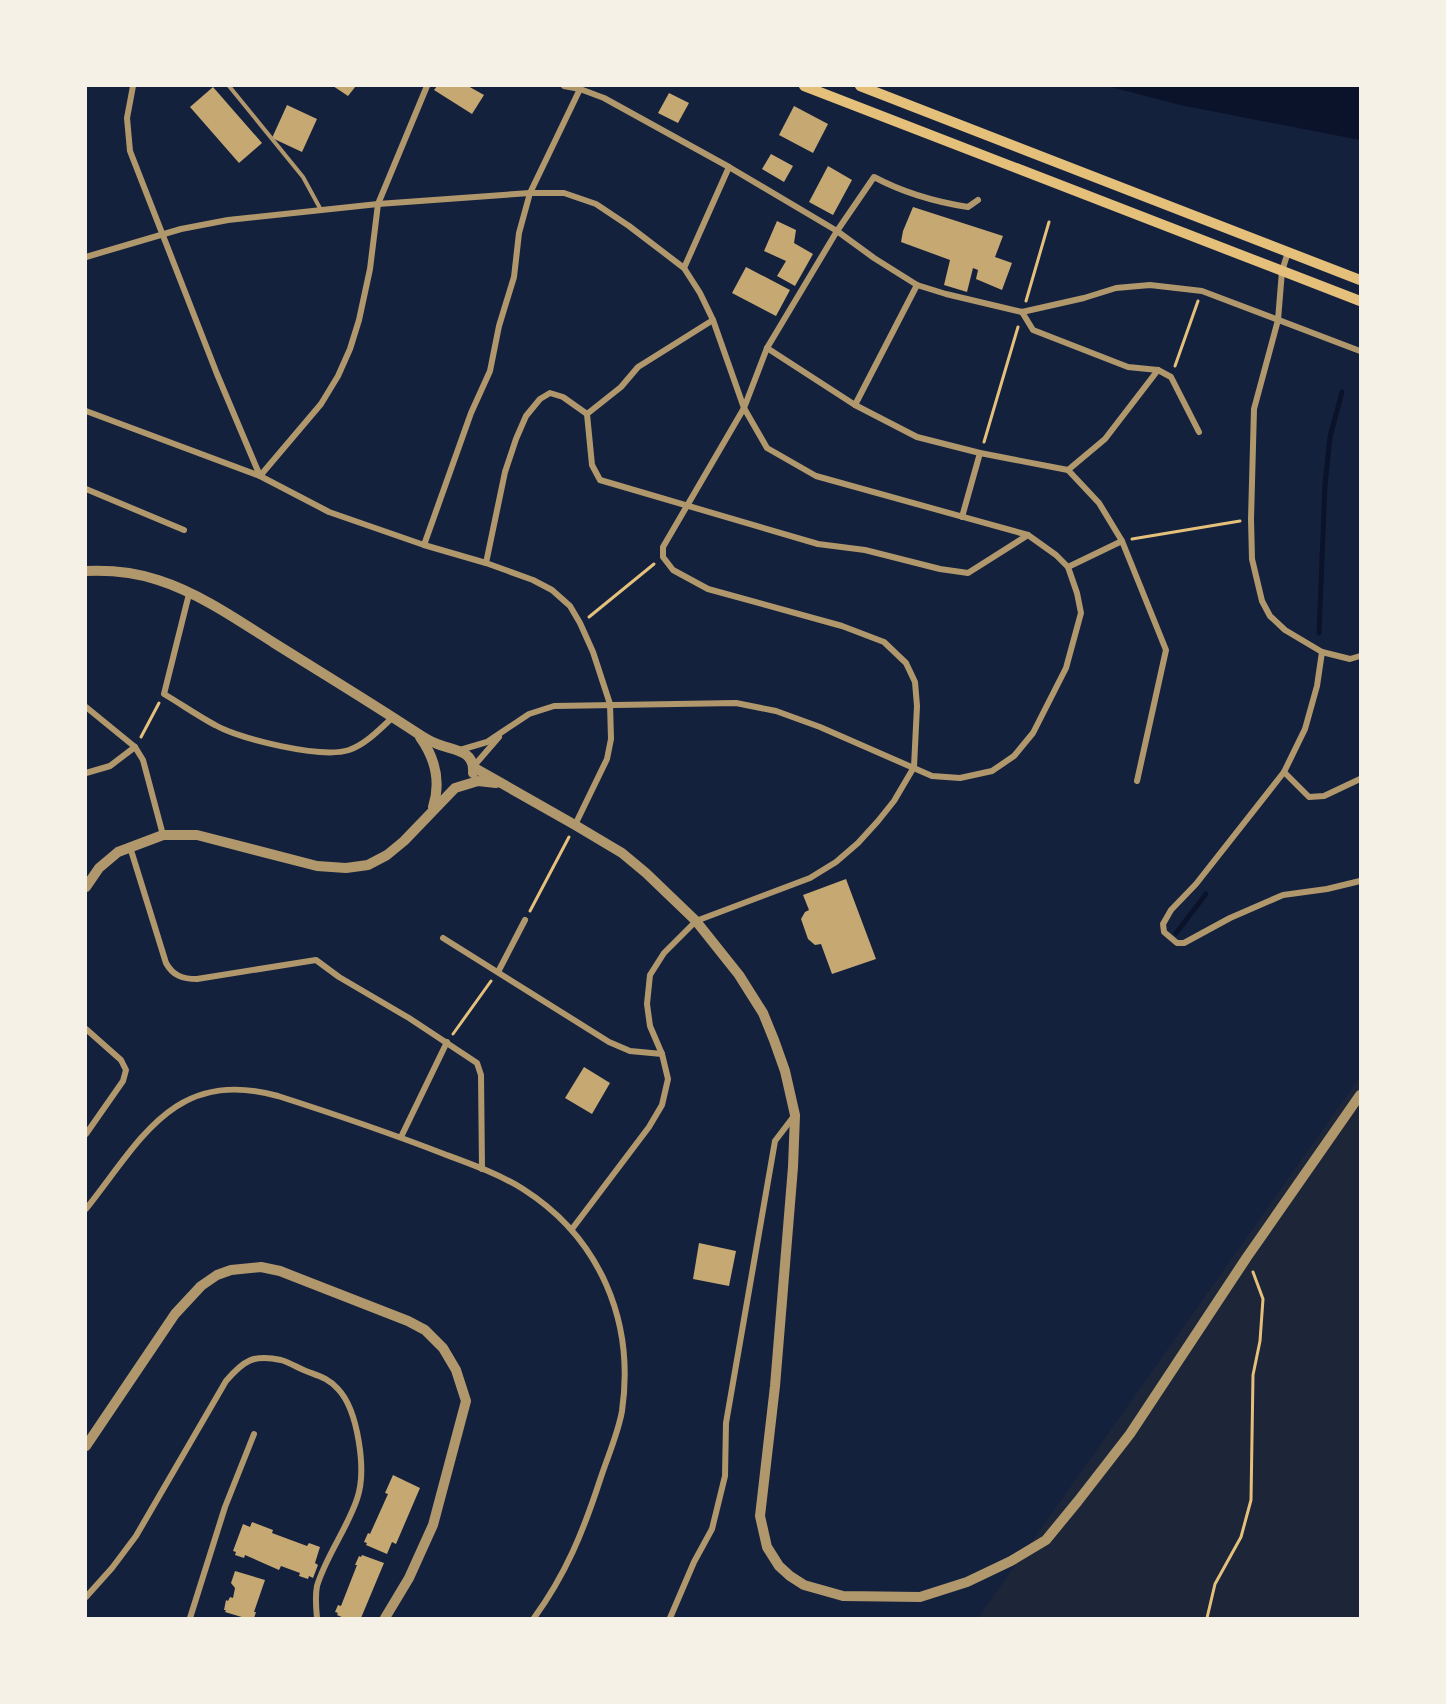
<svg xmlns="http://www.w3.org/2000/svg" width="1446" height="1704" font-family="'PT Sans',sans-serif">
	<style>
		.green { fill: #1d2539 }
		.water { fill: #0b132b }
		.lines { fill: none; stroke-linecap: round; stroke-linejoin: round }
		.stream { stroke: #0b132b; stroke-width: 5 }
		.building { fill: #c6a872 }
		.path { stroke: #e5c07b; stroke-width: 3 }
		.service { stroke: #b1986c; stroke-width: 4 }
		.minor { stroke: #b1986c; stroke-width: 6 }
		.tertiary { stroke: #b1986c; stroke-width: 10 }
		.secondary { stroke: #e5c07b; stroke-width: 10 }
	</style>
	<rect width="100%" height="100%" fill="#14213d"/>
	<!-- green -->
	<polygon class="green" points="1360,1077 1360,1618 978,1618"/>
	<!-- water -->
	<polygon class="water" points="1107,86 1360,86 1360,140 1180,105"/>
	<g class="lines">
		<!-- stream -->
		<g class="stream">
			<polyline points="1319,633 1325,485 1330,437 1342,392"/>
			<polyline points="1176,933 1206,894"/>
		</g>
	</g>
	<!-- building -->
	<g class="building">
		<polygon points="333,86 356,86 348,96"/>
		<polygon points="437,86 468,86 484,95 472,114 434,90"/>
		<polygon points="213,87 262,143 239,163 190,107"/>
		<polygon points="669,93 689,103 678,123 658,113"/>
		<polygon points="287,105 317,119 302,152 272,138"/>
		<polygon points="794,106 828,124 813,153 779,135"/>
		<polygon points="771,154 793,166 784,182 762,169"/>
		<polygon points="828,166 852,180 833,215 809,202"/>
		<polygon points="913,207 1003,236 995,257 1012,263 1002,290 976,279 978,270 973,268 967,292 944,285 950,260 901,242 903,231"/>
		<polygon points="777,221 796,230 794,243 813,254 795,286 777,276 786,261 764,251"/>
		<polygon points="746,267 790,290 776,316 732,293"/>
		<polygon points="846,879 876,959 832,974 821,944 815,945 808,939 801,919 805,912 809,910 803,895"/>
		<polygon points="584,1067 610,1083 592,1114 565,1098"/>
		<polygon points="699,1243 736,1251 729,1286 693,1279"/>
		<polygon points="393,1475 420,1488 396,1544 392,1542 387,1554 366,1545 367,1543 364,1542 368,1533 370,1534 388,1494 385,1493"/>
		<polygon points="252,1522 273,1530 272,1533 307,1546 309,1543 320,1547 315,1563 318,1565 313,1578 309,1576 308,1579 299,1576 300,1573 281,1566 279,1570 245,1555 244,1558 235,1555 236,1552 233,1551 243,1524 250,1527"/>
		<polygon points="362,1555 384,1563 361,1618 344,1618 337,1615 338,1613 335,1612 338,1605 341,1606 357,1565 355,1565 359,1556 361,1557"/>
		<polygon points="235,1571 265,1580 254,1612 256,1612 254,1618 245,1618 225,1612 226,1610 224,1610 226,1600 228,1601 230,1597 233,1598 235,1588 231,1583"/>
	</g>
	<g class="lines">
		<!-- path -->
		<g class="path">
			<polyline points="1026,301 1049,222"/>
			<polyline points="1175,366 1198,301"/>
			<polyline points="984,442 1018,327"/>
			<polyline points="1132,539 1240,521"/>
			<polyline points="589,617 654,564"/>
			<polyline points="141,737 159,703"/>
			<polyline points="530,911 569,837"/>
			<polyline points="453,1034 491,981"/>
			<polyline points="1207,1618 1215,1584 1241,1537 1251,1500 1253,1375 1260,1341 1263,1299 1253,1272"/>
		</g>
		<!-- service -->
		<polyline class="service" points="229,86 303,177 321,210"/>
		<!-- minor -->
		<g class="minor">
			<polyline points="133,86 127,118 130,151 217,374 260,476 321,404 338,376 350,349 359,320 370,269 378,204 427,86"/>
			<polyline points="564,86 580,89 604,98 729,167 837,231 874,258 917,285 946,294 1022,312 1084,298 1116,288 1150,285 1202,291 1360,351"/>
			<polyline points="1288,252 1282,271 1278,320 1254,409 1251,519 1252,559 1262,601 1270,616 1285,630 1322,652 1317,686 1305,729 1284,772 1196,884 1171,910 1163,924 1164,932 1177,943 1184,943 1230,918 1283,895 1327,889 1360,881"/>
			<polyline points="86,257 181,229 228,220 378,204 530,193 564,193 596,204 629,226 684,268 700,293 713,320 744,408 767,448 816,476 1028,535 1056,555 1068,567 1077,593 1081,613 1066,668 1033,733 1014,756 992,771 960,778 932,776 820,727 776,711 736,703 554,706 529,714 487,742 460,750"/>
			<polyline points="684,268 729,167"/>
			<polyline points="1022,312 1033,330 1128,367 1158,370 1171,377 1199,432"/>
			<polyline points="767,348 855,405 917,437 980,453 1068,470 1099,503 1122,541 1166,650 1137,781"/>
			<polyline points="855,405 917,285"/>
			<polyline points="86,411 260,476 329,512 424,545 486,563 533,580 552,590 570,606 580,623 593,652 610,704 611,739 607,759 575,825"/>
			<polyline points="587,414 592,465 600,480 818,544 865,550 940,569 968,573 1028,535"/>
			<polyline points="1068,470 1105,439 1158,370"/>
			<polyline points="86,489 184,530"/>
			<polyline points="962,517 980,453"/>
			<polyline points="424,545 471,413 490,371 499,326 514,277 519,233 530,193 580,89"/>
			<polyline points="486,563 505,472 516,439 526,416 540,399 550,393 563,397 587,414 621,387 638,367 713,320"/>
			<polyline points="1068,567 1122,541"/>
			<path d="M189,594L164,694C181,704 198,716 215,725C240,739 321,759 349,750C366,744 380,729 393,717"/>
			<polyline points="1322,652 1350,659 1360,656"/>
			<polyline points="86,707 135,747 143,760 163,835"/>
			<polyline points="473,767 499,737"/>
			<polyline points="1284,772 1309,797 1324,796 1360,779"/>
			<polyline points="86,773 110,766 135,747"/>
			<path d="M130,847L166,963C173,976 183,979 197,979L316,960L339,977L409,1018L477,1063L481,1075L482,1169"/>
			<polyline points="443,938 609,1042 630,1051 662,1054"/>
			<polyline points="498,972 525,920"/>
			<polyline points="86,1029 121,1060 126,1070 123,1081 86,1134"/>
			<polyline points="401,1137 447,1042"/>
			<path d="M86,1209C141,1140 174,1067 278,1096C334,1114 390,1133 444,1154C471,1164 499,1174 523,1189C600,1238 635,1321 622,1411C618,1434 607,1458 600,1480C583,1532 566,1574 534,1618"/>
			<path d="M572,1229L649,1127L662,1105L668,1079L662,1054L650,1026L647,1004L650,975L664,953L696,921L810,878L836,862L858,843L878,821L894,801L914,767L917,706L915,682L906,663L884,642L842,626L708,589L673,570L663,557V547L744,408L767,348L837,231L874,177C902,192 936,202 968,207L978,200"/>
			<path d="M86,1597L112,1568L136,1536L226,1381C244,1360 254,1354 281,1360C291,1363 298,1368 306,1371C319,1376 328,1378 338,1389C358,1410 367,1471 357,1499C347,1529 326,1556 317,1586C315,1596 316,1608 317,1618"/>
			<polyline points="190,1618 225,1507 254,1434"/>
			<polyline points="670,1618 694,1562 712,1529 725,1476 726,1423 775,1141 794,1116"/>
		</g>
		<!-- tertiary -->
		<g class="tertiary">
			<path d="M86,571C110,570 134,572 158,580C199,593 238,620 274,643C322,673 370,702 417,733C423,737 429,741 435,743C451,751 475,748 473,773"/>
			<path d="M420,737C435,758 441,782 433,807"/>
			<polyline points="473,767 575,825 622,853 646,873 696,921 739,975 763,1013 774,1040 785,1071 795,1115 793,1167 775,1386 760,1516 767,1547 779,1566 790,1576 804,1585 843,1596 920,1597 967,1582 1011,1561 1046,1540 1078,1501 1130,1434 1247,1257 1360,1095"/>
			<polyline points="86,887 99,868 118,852 163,835 197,835 317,866 346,868 368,865 387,855 404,841 455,788 478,781 496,783"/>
			<polyline points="86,1446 175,1314 201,1286 217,1275 231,1270 261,1267 280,1271 408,1321 425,1330 443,1348 456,1370 466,1401 433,1525 409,1578 385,1618"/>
		</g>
		<!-- secondary -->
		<g class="secondary">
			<polyline points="804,86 1360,301"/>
			<polyline points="860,86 1360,280"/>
		</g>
	</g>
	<!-- border -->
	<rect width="1446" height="1704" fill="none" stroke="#f6f1e7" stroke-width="174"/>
</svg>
